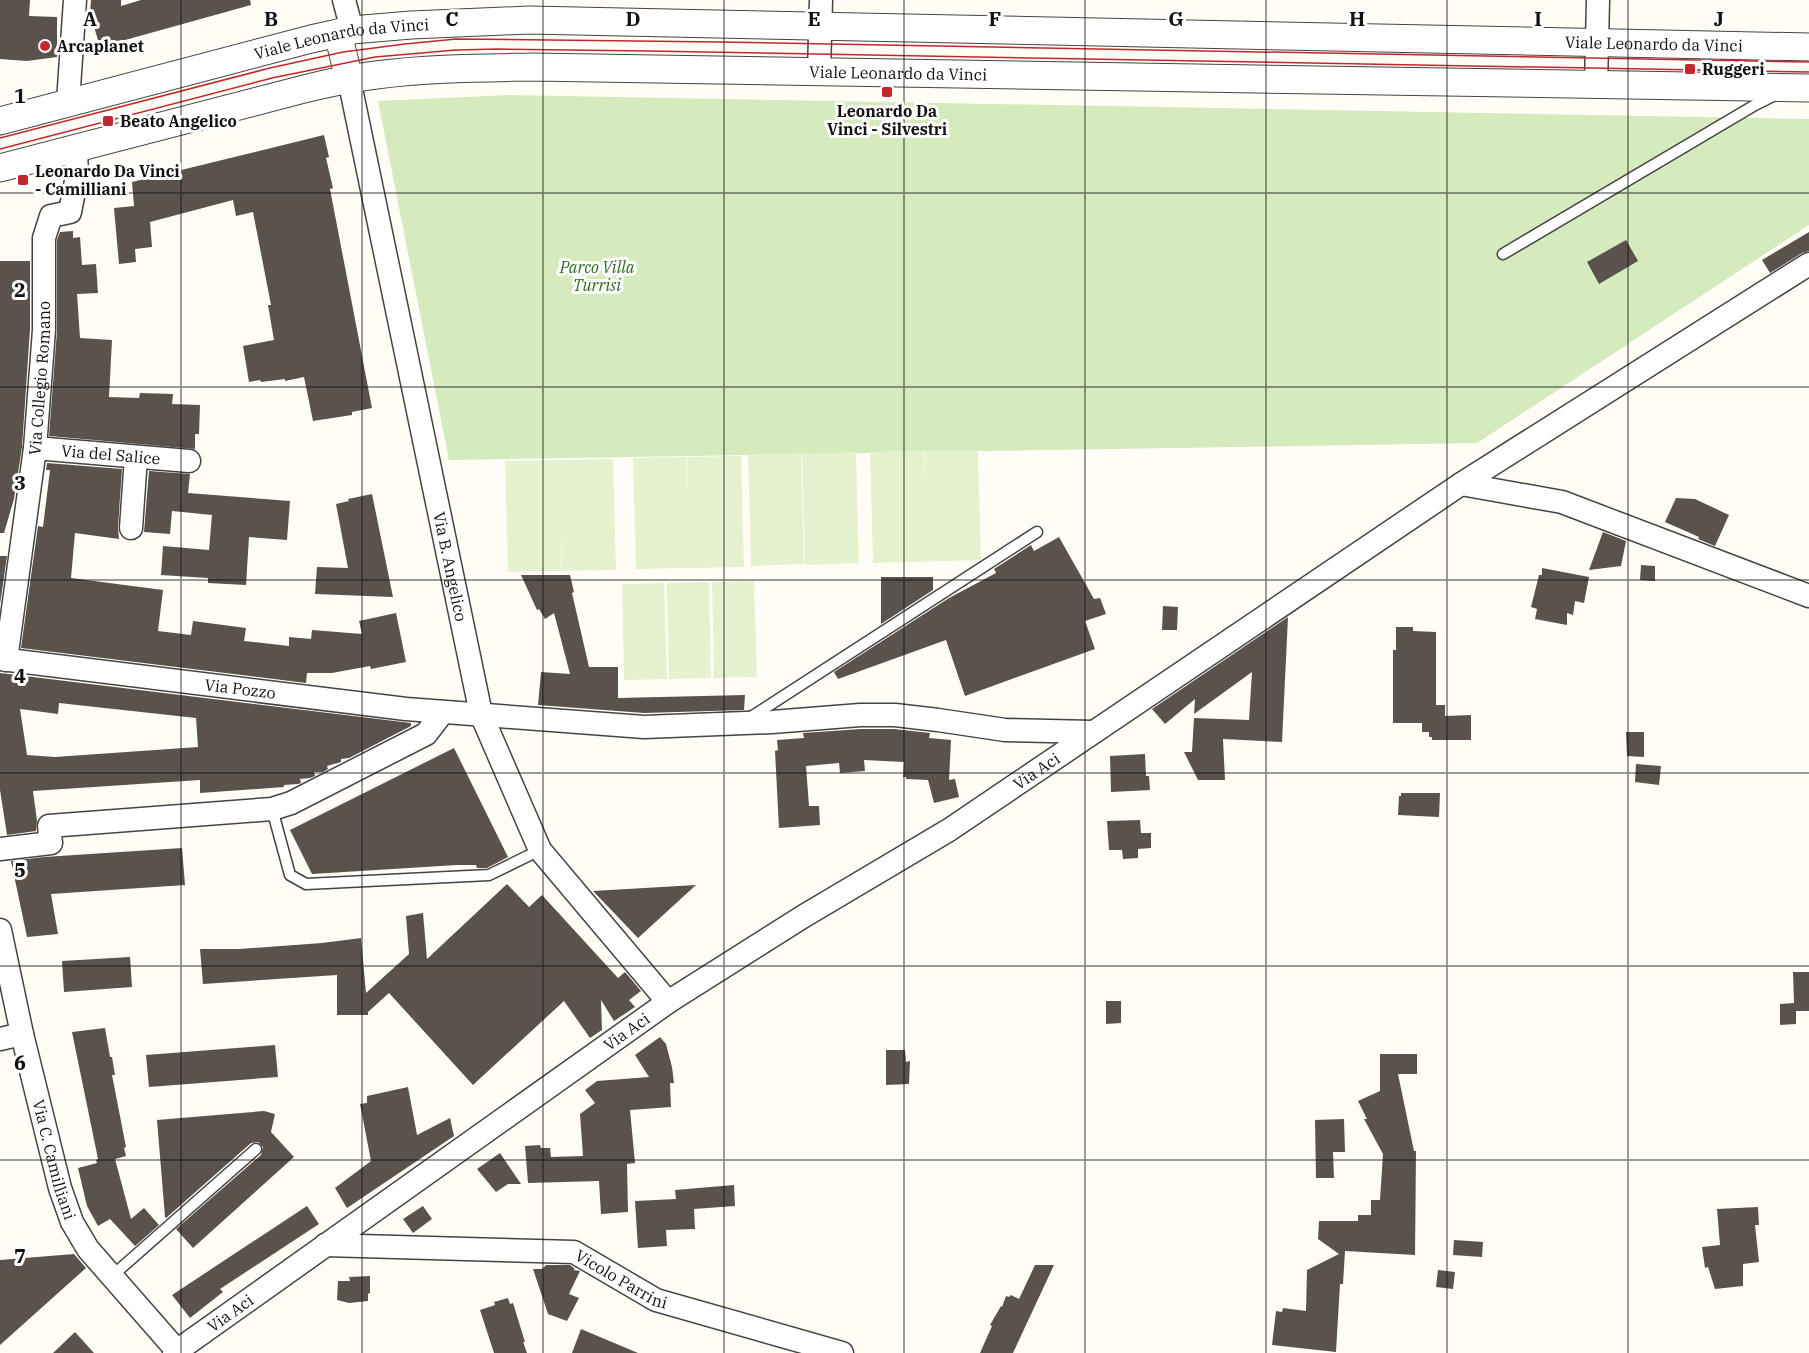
<svg xmlns="http://www.w3.org/2000/svg" width="1809" height="1353" font-family="'IBM Plex Serif',serif">
	<style>
		.green { fill: #d5ebbd }
		.pitch { fill: #e6f2cf }
		.building { fill: #5a524d; fill-rule: evenodd }
		.lines { fill: none; stroke-linecap: round; stroke-linejoin: round }
		.service-casing { stroke: #444; stroke-width: 13 }
		.minor-casing { stroke: #444; stroke-width: 25 }
		.tertiary-casing { stroke: #444; stroke-width: 29 }
		.service { stroke: #fff; stroke-width: 10 }
		.minor { stroke: #fff; stroke-width: 22 }
		.tertiary { stroke: #fff; stroke-width: 27 }
		.tram { stroke: #c4262e; stroke-width: 1.5 }
		.grid { fill: none; stroke: #111; stroke-width: 1.5; stroke-opacity: 0.55 }
		.poi-dot { fill: #c4262e; stroke: #fff; stroke-width: 2 }
		.labels { text-anchor: middle; dominant-baseline: central; stroke-width: 6; stroke-linejoin: round; paint-order: stroke }
		.street-label { font-size: 16px; fill: #111; stroke: #fff }
		.poi-label { font-size: 16px; font-weight: bold; fill: #111; stroke: #fff; text-anchor: start }
		.park-label { font-size: 16px; font-style: italic; fill: #2f6b1f; stroke: #fff }
		.grid-label { font-size: 20px; text-anchor: middle; font-weight: bold; fill: #111; stroke: #fff; stroke-width: 6; stroke-linejoin: round; paint-order: stroke }
	</style>
	<rect width="100%" height="100%" fill="#fffdf5"/>
	<!-- green -->
	<polygon class="green" points="509,95 1809,119 1809,225 1477,443 449,460 378,101"/>
	<!-- pitch -->
	<g class="pitch">
		<polygon points="924,450 925,484 925,451 978,450 981,560 873,563 870,452"/>
		<polygon points="856,452 859,563 805,565 802,454"/>
		<polygon points="801,453 804,564 751,566 748,455"/>
		<polygon points="741,456 744,567 636,569 633,458 686,457 688,498 687,457"/>
		<polygon points="613,459 616,570 562,571 561,529 561,571 508,572 505,461"/>
		<polygon points="754,581 757,677 714,678 712,582"/>
		<polygon points="709,582 711,678 669,679 667,583"/>
		<polygon points="664,583 667,679 624,680 622,584"/>
	</g>
	<!-- building -->
	<g class="building">
		<polygon points="0,0 30,0 29,16 57,17 57,57 27,61 0,59"/>
		<polygon points="91,0 121,0 121,6 141,0 250,0 251,5 100,47 90,13"/>
		<polygon points="324,135 329,157 326,158 333,188 330,189 372,408 352,412 352,415 313,421 304,377 285,381 285,379 261,382 260,380 249,382 243,346 274,340 268,305 271,305 253,212 236,216 233,200 150,222 152,247 135,249 136,262 119,264 114,208 134,206 132,182"/>
		<polygon points="73,231 73,238 80,237 82,265 96,264 98,293 77,294 80,338 112,340 109,397 139,398 140,393 173,394 172,404 200,405 199,434 195,434 195,449 49,436 57,331 57,240 60,232"/>
		<polygon points="1809,232 1809,251 1802,253 1770,273 1762,260"/>
		<polygon points="1626,240 1638,261 1599,284 1587,262"/>
		<polygon points="0,261 30,261 30,329 22,447 14,499 4,533 0,533"/>
		<polygon points="47,463 122,469 118,527 119,539 75,533 71,578 163,590 158,631 191,635 193,621 246,628 244,641 289,646 289,637 311,639 312,630 362,634 359,621 396,613 406,662 371,669 370,666 332,673 307,673 306,683 21,648 38,526 43,527 50,470 46,470"/>
		<polygon points="149,471 190,474 188,493 290,501 287,540 249,537 246,585 208,583 208,578 161,575 163,546 209,550 212,515 172,511 170,534 144,532"/>
		<polygon points="372,494 393,597 315,594 317,567 348,568 336,504 349,501 348,499"/>
		<polygon points="1676,498 1695,499 1729,515 1715,546 1698,539 1699,537 1665,522"/>
		<polygon points="1603,532 1626,541 1621,566 1589,570"/>
		<polygon points="1059,537 1094,599 1100,598 1106,614 1085,621 1095,649 965,696 946,640 838,679 834,672 949,598 996,573 994,569 1031,545 1034,551"/>
		<polygon points="0,556 7,556 0,604"/>
		<polygon points="1641,565 1655,566 1655,581 1640,580"/>
		<polygon points="1542,568 1589,577 1584,603 1575,601 1573,615 1567,613 1567,625 1535,619 1537,609 1531,607 1539,575 1542,575"/>
		<polygon points="521,575 570,575 574,592 572,593 589,667 618,667 618,698 745,695 744,710 644,713 538,705 541,672 570,674 554,613 545,619 539,609 537,610"/>
		<polygon points="881,577 933,577 933,590 881,624"/>
		<polygon points="1163,606 1178,607 1177,630 1162,630"/>
		<polygon points="1288,617 1282,742 1223,739 1225,780 1198,780 1184,752 1192,752 1194,718 1249,720 1252,672 1194,714 1195,699 1165,724 1152,709"/>
		<polygon points="1396,627 1413,627 1413,631 1436,632 1436,705 1445,705 1445,716 1471,715 1471,740 1432,740 1432,737 1429,737 1429,732 1422,732 1422,723 1393,723 1393,650 1396,650"/>
		<path d="M0,673L411,723V726L349,758L341,759V762L327,766L328,769L323,772H314L315,776L310,778L300,779L301,783L298,784L284,785V787L200,793V780L33,791L37,821L36,831L7,835L0,790ZM59,703L196,718L198,747L55,757L27,755L20,709L58,714Z"/>
		<polygon points="861,729 894,729 930,733 929,738 951,740 949,780 955,779 959,797 934,803 928,780 906,779 906,777 903,777 904,762 864,760 865,771 840,773 839,763 806,766 809,806 819,806 820,825 779,828 775,751 778,750 777,740 804,738 803,733"/>
		<polygon points="1626,732 1644,732 1644,757 1627,756"/>
		<polygon points="454,748 508,857 487,868 477,868 476,865 457,865 312,874 290,830"/>
		<polygon points="1145,754 1146,776 1149,776 1150,790 1111,792 1110,756"/>
		<polygon points="1636,764 1661,766 1659,785 1635,782"/>
		<polygon points="1401,793 1440,793 1439,817 1398,815 1399,796 1401,796"/>
		<polygon points="1140,820 1141,833 1151,833 1151,848 1138,849 1138,858 1123,859 1122,850 1109,850 1107,821"/>
		<polygon points="182,848 185,885 51,894 58,934 27,937 11,861 44,857"/>
		<polygon points="507,884 529,907 542,895 618,978 625,972 641,991 629,1000 635,1007 614,1021 601,1000 602,1030 590,1038 564,1001 473,1085 389,993 368,1012 368,1015 337,1015 337,975 203,984 200,949 239,949 322,943 361,938 366,993 409,954 406,916 423,913 427,959"/>
		<polygon points="696,885 638,938 593,891"/>
		<polygon points="130,957 132,987 64,992 62,961"/>
		<polygon points="1793,972 1809,972 1809,1011 1796,1011 1796,1024 1780,1025 1780,1004 1794,1003"/>
		<polygon points="1106,1001 1121,1001 1121,1023 1106,1024"/>
		<polygon points="105,1028 110,1057 112,1057 115,1075 112,1075 126,1147 124,1148 126,1156 115,1159 131,1219 144,1208 159,1225 135,1246 110,1219 98,1226 87,1206 78,1168 97,1163 96,1160 98,1159 72,1032"/>
		<polygon points="660,1037 666,1044 672,1067 674,1083 670,1083 671,1107 630,1110 635,1163 627,1164 628,1212 601,1214 599,1181 528,1183 525,1146 540,1145 541,1148 550,1148 551,1157 583,1156 580,1114 595,1103 585,1090 597,1081 649,1077 635,1055"/>
		<polygon points="275,1045 278,1077 149,1087 146,1055"/>
		<polygon points="886,1050 905,1050 906,1062 910,1061 909,1084 886,1085"/>
		<polygon points="1380,1054 1417,1054 1417,1074 1398,1074 1414,1151 1416,1151 1415,1255 1345,1251 1343,1284 1340,1284 1336,1352 1272,1345 1276,1311 1282,1312 1283,1308 1306,1311 1307,1270 1339,1254 1318,1239 1319,1221 1358,1221 1358,1215 1371,1215 1371,1200 1380,1200 1383,1154 1364,1119 1367,1119 1358,1101 1380,1091"/>
		<polygon points="408,1087 417,1135 450,1118 454,1136 347,1208 335,1188 371,1161 360,1104 367,1103 367,1096"/>
		<polygon points="264,1111 275,1114 271,1132 294,1157 193,1248 176,1229 261,1155 263,1147 258,1142 251,1143 166,1218 165,1217 157,1120"/>
		<polygon points="1344,1119 1345,1152 1333,1152 1334,1178 1316,1178 1315,1120"/>
		<polygon points="500,1153 521,1184 508,1184 496,1192 477,1169"/>
		<polygon points="734,1185 735,1206 694,1209 695,1229 666,1230 667,1246 638,1248 635,1201 676,1199 675,1190"/>
		<polygon points="307,1206 319,1224 220,1289 223,1292 190,1318 172,1295"/>
		<polygon points="423,1206 432,1219 413,1233 403,1219"/>
		<polygon points="1758,1207 1759,1225 1755,1225 1759,1262 1743,1264 1743,1286 1715,1289 1708,1267 1705,1268 1702,1247 1720,1245 1717,1209"/>
		<polygon points="1454,1240 1483,1242 1482,1257 1453,1255"/>
		<polygon points="74,1254 86,1268 0,1345 0,1260"/>
		<polygon points="546,1265 570,1265 574,1268 574,1270 580,1271 569,1294 579,1298 567,1321 548,1314 533,1269 542,1269"/>
		<polygon points="1035,1265 1054,1265 1013,1353 980,1353 992,1326 990,1325 1001,1306 1002,1307 1006,1296 1009,1297 1011,1295 1019,1299"/>
		<polygon points="1438,1270 1455,1272 1453,1289 1436,1287"/>
		<polygon points="370,1276 370,1293 368,1294 368,1301 349,1303 337,1300 338,1281 350,1281 349,1277"/>
		<polygon points="508,1298 510,1304 513,1303 525,1342 523,1342 527,1353 494,1353 480,1310 495,1305 494,1302"/>
		<polygon points="581,1329 638,1353 572,1353"/>
		<polygon points="75,1332 94,1353 53,1353"/>
	</g>
	<g class="lines">
		<defs>
			<g id="service">
				<polyline points="1503,254 1755,105 1775,95"/>
				<polyline points="748,719 1037,532"/>
				<polyline points="272,809 290,875 306,884 489,875 540,850"/>
				<polyline points="112,1276 256,1149"/>
			</g>
			<g id="minor">
				<polyline points="344,0 352,30"/>
				<polyline points="819,72 821,0"/>
				<path id="s1" d="M349,79L481,714L540,850L668,1002"/>
				<polyline points="1596,85 1598,0"/>
				<polyline points="68,102 75,0"/>
				<path id="s2" d="M35,448L189,461"/>
				<polyline points="1461,484 1809,264"/>
				<polyline points="131,528 136,457"/>
				<path id="s3" d="M0,659L406,709L644,727L772,722L860,715H895L938,720L1005,730L1093,732"/>
				<path id="s4" d="M6,660L35,448L44,330V238L51,216L70,212L77,176L76,149"/>
				<polyline points="0,849 51,843 49,826 272,809 291,803 426,734 443,712"/>
				<path id="s5" d="M0,930L22,1034L60,1188L72,1222L88,1249L179,1353"/>
				<polyline points="0,1039 22,1034"/>
				<path id="s6" d="M325,1245L574,1252L656,1300L842,1353"/>
				<path id="s7" d="M174,1353L668,1002L804,916L949,830L1461,484L1562,502L1809,596"/>
			</g>
			<g id="tertiary">
				<polyline points="338,33 349,79"/>
				<path id="s8" d="M0,121L311,39L352,30L411,25L529,20L1809,47"/>
				<path id="s9" d="M0,168L304,89C328,83 352,78 376,75C428,68 481,68 533,67L1809,88"/>
			</g>
		</defs>
		<!-- service casing -->
		<use href="#service" class="service-casing"/>
		<!-- minor casing -->
		<use href="#minor" class="minor-casing"/>
		<!-- tertiary casing -->
		<use href="#tertiary" class="tertiary-casing"/>
		<!-- service -->
		<use href="#service" class="service"/>
		<!-- minor -->
		<use href="#minor" class="minor"/>
		<!-- tertiary -->
		<use href="#tertiary" class="tertiary"/>
		<!-- tram -->
		<g class="tram">
			<polyline points="0,138 270,68 343,52 405,44 456,39 720,42 1809,62"/>
			<polyline points="0,149 272,78 375,57 456,50 497,49 647,51 1809,72"/>
		</g>
	</g>
	<!-- grid -->
	<path class="grid" d="M181,0V1353M362,0V1353M543,0V1353M724,0V1353M904,0V1353M1085,0V1353M1266,0V1353M1447,0V1353M1628,0V1353M0,193H1809M0,387H1809M0,580H1809M0,773H1809M0,966H1809M0,1160H1809"/>
	<!-- markers -->
	<g class="poi-dot">
		<circle cx="45" cy="46" r="6"/>
		<rect x="1684" y="63" width="12" height="12" rx="3"/>
		<rect x="881" y="86" width="12" height="12" rx="3"/>
		<rect x="102" y="115" width="12" height="12" rx="3"/>
		<rect x="17" y="174" width="12" height="12" rx="3"/>
	</g>
	<g class="labels">
		<!-- street labels -->
		<g class="street-label">
			<text stroke="none"><textPath href="#s8" startOffset="352">Viale Leonardo da Vinci</textPath></text>
			<text stroke="none"><textPath href="#s8" startOffset="1666">Viale Leonardo da Vinci</textPath></text>
			<text stroke="none"><textPath href="#s9" startOffset="910">Viale Leonardo da Vinci</textPath></text>
			<text stroke="none"><textPath href="#s4" startOffset="284">Via Collegio Romano</textPath></text>
			<text stroke="none"><textPath href="#s2" startOffset="76">Via del Salice</textPath></text>
			<text stroke="none"><textPath href="#s1" startOffset="498">Via B. Angelico</textPath></text>
			<text stroke="none"><textPath href="#s3" startOffset="242">Via Pozzo</textPath></text>
			<text stroke="none"><textPath href="#s7" startOffset="1041">Via Aci</textPath></text>
			<text stroke="none"><textPath href="#s7" startOffset="555">Via Aci</textPath></text>
			<text stroke="none"><textPath href="#s5" startOffset="236">Via C. Camilliani</textPath></text>
			<text stroke="none"><textPath href="#s6" startOffset="304">Vicolo Parrini</textPath></text>
			<text stroke="none"><textPath href="#s7" startOffset="69">Via Aci</textPath></text>
		</g>
		<!-- poi labels -->
		<g class="poi-label">
			<text x="57" y="46">Arcaplanet</text>
			<text x="1702" y="69">Ruggeri</text>
			<text x="887" y="111" text-anchor="middle">Leonardo Da<tspan x="887" dy="18">Vinci - Silvestri</tspan></text>
			<text x="120" y="121">Beato Angelico</text>
			<text x="35" y="171">Leonardo Da Vinci<tspan x="35" dy="18">- Camilliani</tspan></text>
		</g>
		<!-- park labels -->
		<g class="park-label">
			<text x="597" y="267">Parco Villa<tspan x="597" dy="18">Turrisi</tspan></text>
		</g>
	</g>
	<g class="grid-label">
		<text x="90" y="26">A</text>
		<text x="271" y="26">B</text>
		<text x="452" y="26">C</text>
		<text x="633" y="26">D</text>
		<text x="814" y="26">E</text>
		<text x="995" y="26">F</text>
		<text x="1176" y="26">G</text>
		<text x="1357" y="26">H</text>
		<text x="1538" y="26">I</text>
		<text x="1719" y="26">J</text>
		<text x="20" y="103">1</text>
		<text x="20" y="297">2</text>
		<text x="20" y="490">3</text>
		<text x="20" y="683">4</text>
		<text x="20" y="877">5</text>
		<text x="20" y="1070">6</text>
		<text x="20" y="1263">7</text>
	</g>
</svg>
